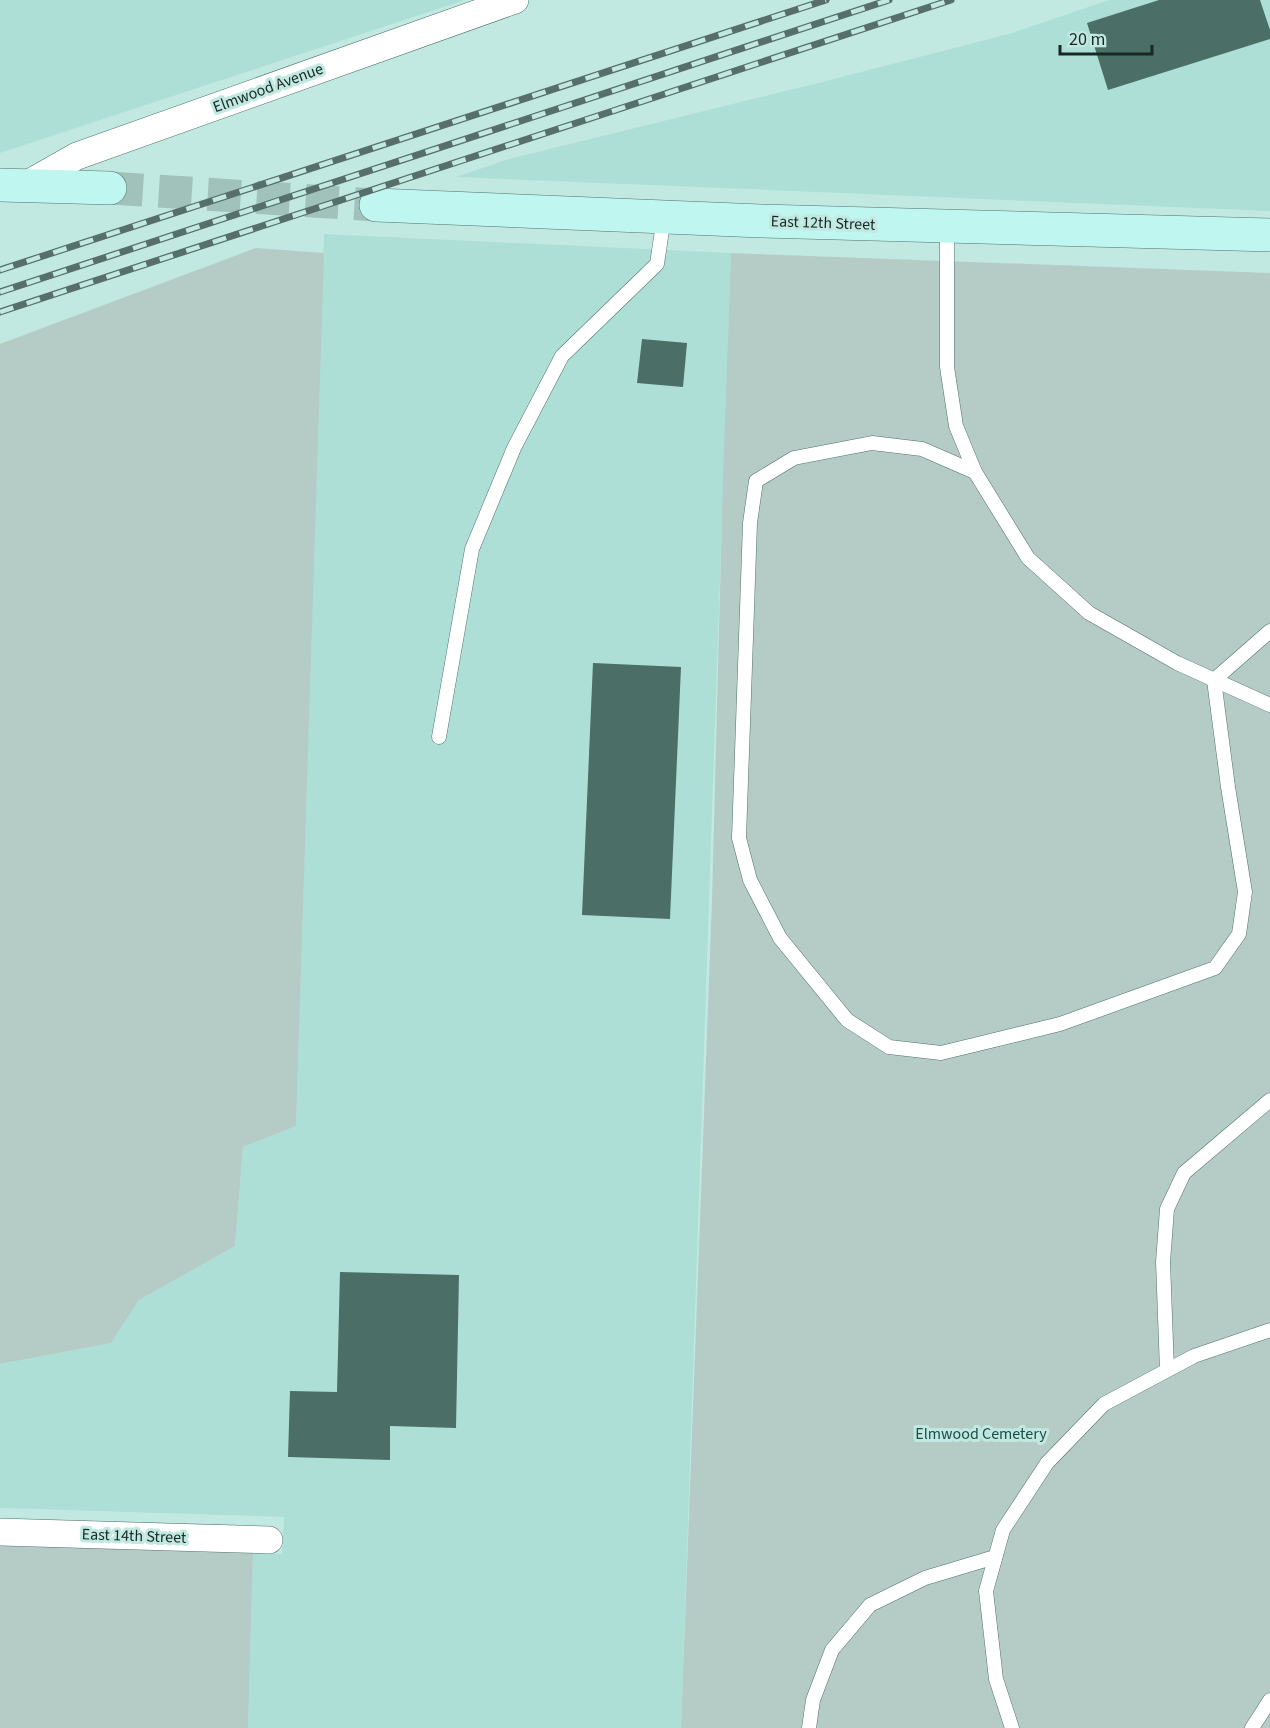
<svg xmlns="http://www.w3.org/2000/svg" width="1270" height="1728" font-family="'Source Sans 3',sans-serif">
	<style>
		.built { fill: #aedfd6 }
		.green { fill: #b4cbc6 }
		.building { fill: #4b6e67 }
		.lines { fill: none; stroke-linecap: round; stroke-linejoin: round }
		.secondary-tunnel { stroke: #a0c2bb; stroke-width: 33; stroke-dasharray: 33 16; stroke-linecap: butt }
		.lane-casing { stroke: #4f736c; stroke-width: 15 }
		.street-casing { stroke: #4f736c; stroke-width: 28 }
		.secondary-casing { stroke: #4f736c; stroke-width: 34 }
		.lane { stroke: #fff; stroke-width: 14 }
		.street { stroke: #fff; stroke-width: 27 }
		.secondary { stroke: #bff6ef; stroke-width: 33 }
		.rail-casing { stroke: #576f6a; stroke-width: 7 }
		.rail { stroke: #c2e9e1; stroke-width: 4.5; stroke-dasharray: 14; stroke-linecap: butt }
		.labels { text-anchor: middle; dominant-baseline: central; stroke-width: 6; stroke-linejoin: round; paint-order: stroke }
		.street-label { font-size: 16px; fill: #182825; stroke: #c2e9e1 }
		.park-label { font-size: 16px; fill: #194e46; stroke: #c2e9e1 }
	</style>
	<rect width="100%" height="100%" fill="#c2e9e1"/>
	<!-- built -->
	<g class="built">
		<polygon points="0,0 465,0 0,153"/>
		<polygon points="1109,0 1270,0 1270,211 456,177 509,159 822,82 1009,34"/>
		<polygon points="324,234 731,253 681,1728 248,1728 253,1553 282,1554 284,1517 0,1508 0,1364 111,1343 139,1300 235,1246 243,1147 296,1126"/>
	</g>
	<!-- green -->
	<g class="green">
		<polygon points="256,248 324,253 296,1126 243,1147 235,1246 139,1300 111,1343 0,1364 0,344"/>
		<polygon points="731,253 1270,273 1270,1728 681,1728 712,900 723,476"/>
		<polygon points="0,1544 253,1553 248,1728 0,1728"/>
	</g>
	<!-- building -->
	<g class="building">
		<polygon points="1159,0 1260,0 1270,30 1270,39 1108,90 1087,23"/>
		<polygon points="642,339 687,343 683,387 637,383"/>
		<polygon points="593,663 681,667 670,919 582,915"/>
		<polygon points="340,1272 459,1275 456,1428 390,1426 390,1460 288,1457 290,1391 337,1392"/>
	</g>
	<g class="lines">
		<!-- secondary-tunnel -->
		<polyline class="secondary-tunnel" points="110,188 376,205"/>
		<defs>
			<g id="lane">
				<polyline points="947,226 947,367 956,426 975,472 1028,558 1089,613 1177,663 1270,705"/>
				<polyline points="975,472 922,449 872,443 794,458 756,481 750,523 739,838 750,880 780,938 847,1020 889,1047 941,1053 1060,1024 1215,968 1239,934 1245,892 1228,787 1214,680 1270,631"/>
				<polyline points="439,737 472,549 514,448 562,356 657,264 664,217"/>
				<polyline points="1167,1370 1163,1262 1167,1209 1184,1173 1270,1100"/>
				<polyline points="809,1728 813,1700 832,1650 870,1605 925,1578 995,1557"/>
				<polyline points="1012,1728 996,1679 986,1591 1003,1530 1047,1463 1104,1404 1194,1356 1270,1330"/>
				<polyline points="1252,1728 1270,1700"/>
			</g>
			<g id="street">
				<polyline points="24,186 77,156 515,0"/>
				<polyline points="0,1532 269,1540"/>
			</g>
			<g id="secondary">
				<polyline points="0,185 110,188"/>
				<polyline points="376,205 761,221 1270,235"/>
			</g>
		</defs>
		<!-- lane casing -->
		<use href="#lane" class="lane-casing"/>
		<!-- street casing -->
		<use href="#street" class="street-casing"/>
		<!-- secondary casing -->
		<use href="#secondary" class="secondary-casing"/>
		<!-- lane -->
		<use href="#lane" class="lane"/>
		<!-- street -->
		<use href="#street" class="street"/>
		<!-- secondary -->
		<use href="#secondary" class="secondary"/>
		<defs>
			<g id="rail">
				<polyline points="0,270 826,0"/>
				<polyline points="0,292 889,0"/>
				<polyline points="0,312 951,0"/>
			</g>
		</defs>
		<!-- rail casing -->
		<use href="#rail" class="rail-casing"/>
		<!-- rail -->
		<use href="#rail" class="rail"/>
	</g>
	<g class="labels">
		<!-- street labels -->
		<g class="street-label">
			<text transform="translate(268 88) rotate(-20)">Elmwood Avenue</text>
			<text transform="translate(823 223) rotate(2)">East 12th Street</text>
			<text transform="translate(134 1536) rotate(2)">East 14th Street</text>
		</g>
		<!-- park labels -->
		<g class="park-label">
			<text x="981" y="1434">Elmwood Cemetery</text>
		</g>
	</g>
	<!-- scale -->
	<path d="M1060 45v9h92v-9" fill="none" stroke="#182825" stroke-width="3"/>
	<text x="1069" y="45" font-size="18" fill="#182825" stroke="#c2e9e1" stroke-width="4.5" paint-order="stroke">20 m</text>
</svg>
